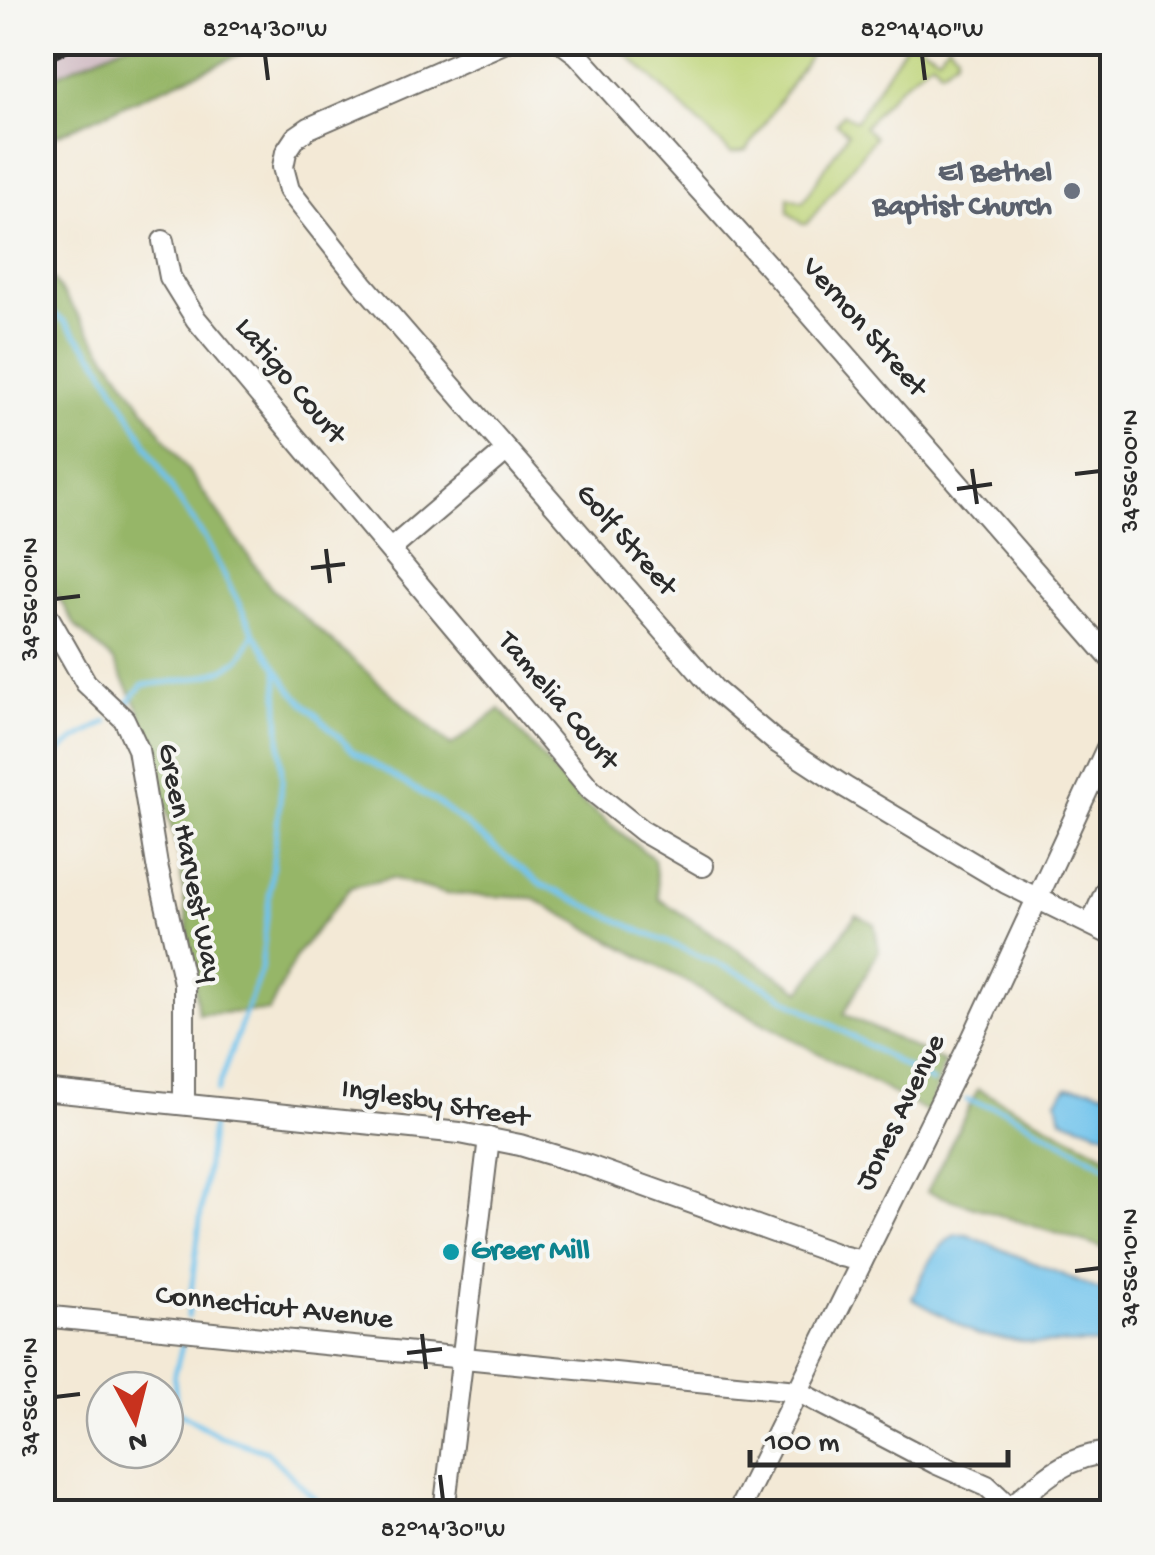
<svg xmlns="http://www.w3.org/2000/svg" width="1155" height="1555" font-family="'Gochi Hand',sans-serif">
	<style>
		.industrial { fill: #d2bdc5 }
		.green { fill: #bed478; stroke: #748052; stroke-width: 2.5 }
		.forest { fill: #96b668; stroke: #60704a; stroke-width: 2.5 }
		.water { fill: #70c3ec; stroke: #4e778c; stroke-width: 2.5 }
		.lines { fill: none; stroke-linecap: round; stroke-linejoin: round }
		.stream { stroke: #70c3ec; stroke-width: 5 }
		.street-casing { stroke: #716e67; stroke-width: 24 }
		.street { stroke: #fff; stroke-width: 20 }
		.rail-casing { stroke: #2b2b2b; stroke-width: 9 }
		.rail { stroke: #f6f6f2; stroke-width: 5; stroke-dasharray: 15; stroke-linecap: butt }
		.ticks { fill: none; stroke: #2b2b2b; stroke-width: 4 }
		.worship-dot { fill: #6b7280; stroke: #f6f6f2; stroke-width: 4 }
		.culture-dot { fill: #0f9aa8; stroke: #f6f6f2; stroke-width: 4 }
		.labels { text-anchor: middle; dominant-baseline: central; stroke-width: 8; stroke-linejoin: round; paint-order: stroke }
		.worship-label { font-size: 30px; font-weight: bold; fill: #5b616d; stroke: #f6f6f2; text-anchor: end }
		.street-label { font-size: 30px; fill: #2b2b2b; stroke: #f6f6f2 }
		.culture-label { font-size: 30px; font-weight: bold; fill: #0d838f; stroke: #f6f6f2; text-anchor: start }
		.neatline { fill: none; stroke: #2b2b2b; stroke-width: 4 }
		.ticks-label { font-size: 25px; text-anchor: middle; fill: #2b2b2b }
	</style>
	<rect width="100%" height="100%" fill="#f6f6f2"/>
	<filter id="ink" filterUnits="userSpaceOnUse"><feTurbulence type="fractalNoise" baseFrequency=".01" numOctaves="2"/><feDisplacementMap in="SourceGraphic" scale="20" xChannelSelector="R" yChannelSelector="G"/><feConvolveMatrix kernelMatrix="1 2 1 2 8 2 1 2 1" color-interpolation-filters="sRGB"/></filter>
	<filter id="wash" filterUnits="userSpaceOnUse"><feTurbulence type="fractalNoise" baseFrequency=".0048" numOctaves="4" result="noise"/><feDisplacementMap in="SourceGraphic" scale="40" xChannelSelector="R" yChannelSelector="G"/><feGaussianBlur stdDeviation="2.25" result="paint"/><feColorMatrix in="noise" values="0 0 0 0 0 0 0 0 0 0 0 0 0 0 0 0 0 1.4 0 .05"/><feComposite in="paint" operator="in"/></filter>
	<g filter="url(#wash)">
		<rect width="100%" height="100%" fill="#f3e9d6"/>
		<!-- industrial -->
		<polygon class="industrial" points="43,43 130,43 43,81"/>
		<!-- green -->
		<g class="green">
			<polygon points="615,43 818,43 747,150 731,153"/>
			<polygon points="906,43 917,43 939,56 948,43 957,53 956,59 941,71 932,60 896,90 864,127 875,137 807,224 802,224 788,212 788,197 803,202 848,133 836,123 843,114 856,121"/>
		</g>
		<!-- forest -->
		<g class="forest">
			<polygon points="130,42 265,42 265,43 43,141 43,81"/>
			<polygon points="42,264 271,588 451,746 500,709 578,799 654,859 659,899 801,991 856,915 874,923 879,950 844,1014 944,1062 929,1113 532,898 446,894 392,878 351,887 297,954 269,1011 198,1014 179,855 139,709 113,660 76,627 43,571"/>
			<polygon points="978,1089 1112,1158 1112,1251 927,1192"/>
		</g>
		<!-- water -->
		<g class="water">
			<polygon points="1067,1087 1091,1088 1112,1094 1112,1135 1061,1118 1057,1100"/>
			<path d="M955,1235H967L1112,1295V1344L1035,1343L978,1335L912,1299C923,1275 931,1250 955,1235Z"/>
		</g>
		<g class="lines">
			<!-- stream -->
			<g class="stream">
				<polyline points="42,305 64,321 99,361 176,496 206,540 254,633 293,692 354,752 438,803 541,884 643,932 744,975 932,1082"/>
				<path d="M128,703L142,685C170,682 213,680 237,661C245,654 249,642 254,633"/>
				<polyline points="42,765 76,739 107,722"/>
				<polyline points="217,1091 261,970 282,781 277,668"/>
				<polyline points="967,1100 1004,1110 1112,1169"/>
				<polyline points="188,1317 212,1124"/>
				<polyline points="183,1342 174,1377 177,1411 219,1436 266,1451 328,1512"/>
			</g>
		</g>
	</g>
	<g filter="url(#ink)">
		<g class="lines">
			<defs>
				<g id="street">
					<polyline points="506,42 309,128 296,137 286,152 283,167 289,190 363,284 715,690 775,741 845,787 1006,883 1112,935"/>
					<polyline points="561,42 577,54 771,269 1112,660"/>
					<polyline points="163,241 170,277 196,319 591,790 642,831 703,866"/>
					<polyline points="391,549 507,450"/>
					<polyline points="42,606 86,683 124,719 138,749 157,865 184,983 184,1102"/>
					<polyline points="1091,924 1112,877"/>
					<polyline points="42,1090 460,1133 520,1145 586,1165 841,1256 862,1261"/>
					<polyline points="42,1316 797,1391 935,1463 987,1486 1015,1512"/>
					<path d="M1010,1508C1042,1479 1068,1455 1112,1452"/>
					<polyline points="444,1512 489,1138"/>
					<polyline points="738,1512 973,1037 1112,737"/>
				</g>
			</defs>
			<!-- street casing -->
			<use href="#street" class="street-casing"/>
			<!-- street -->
			<use href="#street" class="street"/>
			<defs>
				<polyline id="rail" points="42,60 83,42"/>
			</defs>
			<!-- rail casing -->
			<use href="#rail" class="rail-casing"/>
			<!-- rail -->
			<use href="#rail" class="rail"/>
		</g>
	</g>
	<!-- ticks -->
	<path class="ticks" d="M265,55L268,80M922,55L925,80M972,469L977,504M1075,474L1100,471M957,489L992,484M326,549L330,583M311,568L345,564M55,599L80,596M1075,1271L1100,1268M422,1334L426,1369M407,1353L442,1349M55,1397L80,1394M440,1475L443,1500"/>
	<!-- markers -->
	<circle class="worship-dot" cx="1072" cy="191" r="10"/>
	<circle class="culture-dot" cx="451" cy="1252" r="10"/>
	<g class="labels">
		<!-- worship labels -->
		<g class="worship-label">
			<text x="1052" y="174">El Bethel<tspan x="1052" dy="34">Baptist Church</tspan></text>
		</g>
		<!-- street labels -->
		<g class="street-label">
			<text transform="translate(863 328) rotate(49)">Vernon Street</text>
			<text transform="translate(289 382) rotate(50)">Latigo Court</text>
			<text transform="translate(625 541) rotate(49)">Golf Street</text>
			<text transform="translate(557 702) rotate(50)">Tamelia Court</text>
			<text transform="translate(188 863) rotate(79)">Green Harvest Way</text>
			<text transform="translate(435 1105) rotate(9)">Inglesby Street</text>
			<text transform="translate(902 1113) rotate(-64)">Jones Avenue</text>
			<text transform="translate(274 1309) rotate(6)">Connecticut Avenue</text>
		</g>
		<!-- culture labels -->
		<g class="culture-label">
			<text x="471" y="1252">Greer Mill</text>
		</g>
	</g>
	<!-- margin -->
	<rect width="1155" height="1555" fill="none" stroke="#f6f6f2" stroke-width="110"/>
	<!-- north arrow -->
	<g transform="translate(135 1420) rotate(173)"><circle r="48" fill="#f6f6f2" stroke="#a5a5a2" stroke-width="2.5"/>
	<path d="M0-8L18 38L0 25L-18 38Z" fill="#c8321e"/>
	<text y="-15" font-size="28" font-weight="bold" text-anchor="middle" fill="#2b2b2b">N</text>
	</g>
	<!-- scale -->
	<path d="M750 1450v15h258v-15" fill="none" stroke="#2b2b2b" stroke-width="5"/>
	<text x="765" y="1450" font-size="30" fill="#2b2b2b" stroke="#f6f6f2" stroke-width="8" paint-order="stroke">100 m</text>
	<rect x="55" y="55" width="1045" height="1445" class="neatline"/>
	<g class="ticks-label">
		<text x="265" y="36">82°14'30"W</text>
		<text x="922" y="36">82°14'40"W</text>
		<text transform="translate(1128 471) rotate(-90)" y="9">34°56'00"N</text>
		<text transform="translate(28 599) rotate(-90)" y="9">34°56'00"N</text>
		<text transform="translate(1128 1268) rotate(-90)" y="9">34°56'10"N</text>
		<text transform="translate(28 1397) rotate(-90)" y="9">34°56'10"N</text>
		<text x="443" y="1536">82°14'30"W</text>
	</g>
</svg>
